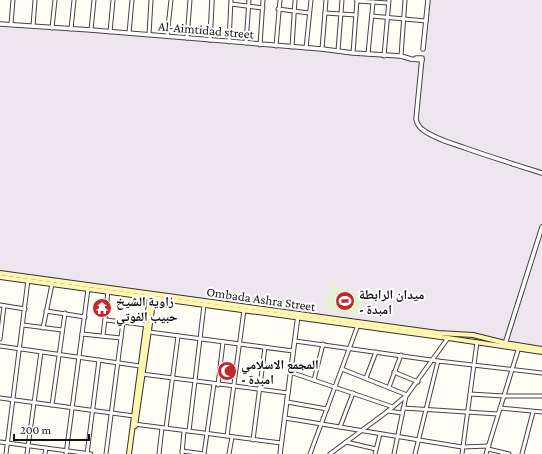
<svg xmlns="http://www.w3.org/2000/svg" width="542" height="454" font-family="'Crimson Pro','Noto Naskh Arabic',serif">
	<style>
		.industrial { fill: #eee6ef }
		.pitch { fill: #e6f2cf }
		.lines { fill: none; stroke-linecap: round; stroke-linejoin: round }
		.minor-casing { stroke: #444; stroke-width: 5 }
		.tertiary-casing { stroke: #444; stroke-width: 5.5 }
		.secondary-casing { stroke: #333; stroke-width: 6 }
		.minor { stroke: #fff; stroke-width: 3 }
		.tertiary { stroke: #fff; stroke-width: 3.5 }
		.secondary { stroke: #fff6b0; stroke-width: 4 }
		.labels { text-anchor: middle; dominant-baseline: central; stroke-width: 4; stroke-linejoin: round; paint-order: stroke }
		.street-label { font-size: 13px; fill: #111; stroke: #fff }
		.poi-label { font-size: 13px; font-weight: bold; fill: #111; stroke: #fff; text-anchor: start }
	</style>
	<rect width="100%" height="100%" fill="#fffdf5"/>
	<!-- industrial -->
	<polygon class="industrial" points="428,0 542,0 542,349 0,277 0,27 210,40 423,57"/>
	<!-- pitch -->
	<polygon class="pitch" points="331,285 364,294 359,316 325,309"/>
	<g class="lines">
		<defs>
			<g id="minor">
				<polyline points="357,1 388,3"/>
				<polyline points="231,4 263,8"/>
				<polyline points="278,9 309,13"/>
				<polyline points="325,13 356,15"/>
				<polyline points="372,16 426,21"/>
				<polyline points="11,24 13,0"/>
				<polyline points="33,26 35,0"/>
				<polyline points="52,28 55,0"/>
				<polyline points="71,29 74,0"/>
				<polyline points="91,30 94,0"/>
				<polyline points="110,32 113,0"/>
				<polyline points="129,33 132,0"/>
				<polyline points="149,35 151,0"/>
				<polyline points="167,36 171,0"/>
				<polyline points="187,38 190,0"/>
				<polyline points="229,42 231,0"/>
				<polyline points="246,43 249,0"/>
				<polyline points="260,45 263,0"/>
				<polyline points="276,46 280,0"/>
				<polyline points="292,47 295,0"/>
				<polyline points="306,48 311,0"/>
				<polyline points="322,49 326,0"/>
				<polyline points="338,51 342,0"/>
				<polyline points="353,53 357,0"/>
				<polyline points="368,54 373,2"/>
				<polyline points="384,56 389,0"/>
				<polyline points="401,56 405,0"/>
				<polyline points="0,305 25,309"/>
				<polyline points="46,311 85,317"/>
				<polyline points="106,320 146,325"/>
				<polyline points="23,325 62,330"/>
				<polyline points="43,328 52,284"/>
				<polyline points="149,332 293,351"/>
				<polyline points="82,334 121,338"/>
				<polyline points="103,336 108,291"/>
				<polyline points="0,339 4,306"/>
				<polyline points="295,341 438,361 542,373"/>
				<polyline points="0,346 140,366"/>
				<polyline points="342,369 407,395"/>
				<polyline points="290,372 393,407"/>
				<polyline points="394,372 418,382"/>
				<polyline points="142,374 288,393"/>
				<polyline points="366,378 376,352"/>
				<polyline points="314,380 323,344"/>
				<polyline points="218,385 223,342"/>
				<polyline points="389,387 401,355"/>
				<polyline points="470,394 504,396 542,396"/>
				<polyline points="0,398 134,416"/>
				<polyline points="287,402 327,409"/>
				<polyline points="52,405 65,313"/>
				<polyline points="403,408 498,414"/>
				<polyline points="500,408 542,412"/>
				<polyline points="388,411 402,413"/>
				<polyline points="285,418 462,447 489,446"/>
				<polyline points="134,424 281,443"/>
				<polyline points="340,427 353,393"/>
				<polyline points="166,428 178,336"/>
				<polyline points="189,431 204,305"/>
				<polyline points="227,436 244,310"/>
				<polyline points="253,440 265,347"/>
				<polyline points="0,442 91,454"/>
				<polyline points="346,442 376,449"/>
				<polyline points="488,449 509,454"/>
				<polyline points="182,451 204,454"/>
				<polyline points="6,454 28,280"/>
				<polyline points="27,454 41,352"/>
				<polyline points="45,454 46,448"/>
				<polyline points="66,454 88,289"/>
				<polyline points="87,454 99,360"/>
				<polyline points="106,454 123,322"/>
				<polyline points="159,454 162,428"/>
				<polyline points="182,454 184,431"/>
				<polyline points="204,454 214,384"/>
				<polyline points="229,454 232,437"/>
				<polyline points="310,454 358,325"/>
				<polyline points="330,454 388,411 407,395 448,338"/>
				<polyline points="375,454 380,434"/>
				<polyline points="394,454 406,396"/>
				<polyline points="415,454 438,361"/>
				<polyline points="462,454 477,342"/>
				<polyline points="486,454 519,347"/>
				<polyline points="522,454 533,412"/>
			</g>
			<g id="tertiary">
				<polyline points="0,24 91,30 322,49 353,53 401,56 411,59 422,60"/>
				<polyline points="210,40 212,0"/>
				<polyline points="423,49 428,0"/>
				<path d="M416,58H422L416,119C417,124 419,127 423,130C435,139 451,143 465,148C491,157 516,165 542,173"/>
				<polyline points="505,344 542,227"/>
				<polyline points="280,454 298,315"/>
			</g>
			<g id="secondary">
				<polyline points="0,273 438,333 473,335 505,343 542,349"/>
				<polyline points="0,277 448,338 542,352"/>
				<polyline points="135,426 154,296"/>
				<polyline points="129,454 150,296"/>
			</g>
		</defs>
		<!-- minor casing -->
		<use href="#minor" class="minor-casing"/>
		<!-- tertiary casing -->
		<use href="#tertiary" class="tertiary-casing"/>
		<!-- secondary casing -->
		<use href="#secondary" class="secondary-casing"/>
		<!-- minor -->
		<use href="#minor" class="minor"/>
		<!-- tertiary -->
		<use href="#tertiary" class="tertiary"/>
		<!-- secondary -->
		<use href="#secondary" class="secondary"/>
	</g>
	<!-- icons -->
	<defs>
		<symbol id="stadium-disc" viewBox="-11 -11 22 22"><circle r="9.5" fill="#c4262e" stroke="#fff"/><path d="M0-5a6.5 5 0 1 0 0 10a6.5 5 0 1 0 0-10ZM-3.5-1.8h7v3.6h-7Z" fill="#fff"/></symbol>
		<symbol id="temple-disc" viewBox="-11 -11 22 22"><circle r="9.5" fill="#c4262e" stroke="#fff"/><path d="M0-6L5-2H3V0L6.5 2.5H4V6H1.5V3h-3V6H-4V2.5H-6.5L-3 0V-2H-5Z" fill="#fff"/></symbol>
		<symbol id="mosque-disc" viewBox="-11 -11 22 22"><circle r="9.5" fill="#c4262e" stroke="#fff"/><path d="M3.5-4.9A6 6 0 1 0 3.5 4.9A5 5 0 1 1 3.5-4.9Z" fill="#fff"/></symbol>
	</defs>
	<g fill-rule="evenodd">
		<use href="#stadium-disc" x="334" y="290" width="22" height="22"/>
		<use href="#temple-disc" x="91" y="297" width="22" height="22"/>
		<use href="#mosque-disc" x="216" y="360" width="22" height="22"/>
	</g>
	<g class="labels">
		<!-- street labels -->
		<g class="street-label">
			<text transform="translate(206 30) rotate(5)">Al-Aimtidad street</text>
			<text transform="translate(261 299) rotate(8)">Ombada Ashra Street</text>
		</g>
		<!-- poi labels -->
		<g class="poi-label">
			<text x="359" y="294">ميدان الرابطة<tspan x="359" dy="15">- امبدة</tspan></text>
			<text x="116" y="301">زاوية الشيخ<tspan x="116" dy="15">حبيب الفوتي</tspan></text>
			<text x="241" y="364">المجمع الاسلامي<tspan x="241" dy="15">- امبدة</tspan></text>
		</g>
	</g>
	<!-- scale -->
	<path d="M14 434v6h75v-6" fill="none" stroke="#111111" stroke-width="2"/>
	<text x="20" y="434" font-size="12" fill="#111111" stroke="#ffffff" stroke-width="3" paint-order="stroke">200 m</text>
</svg>
